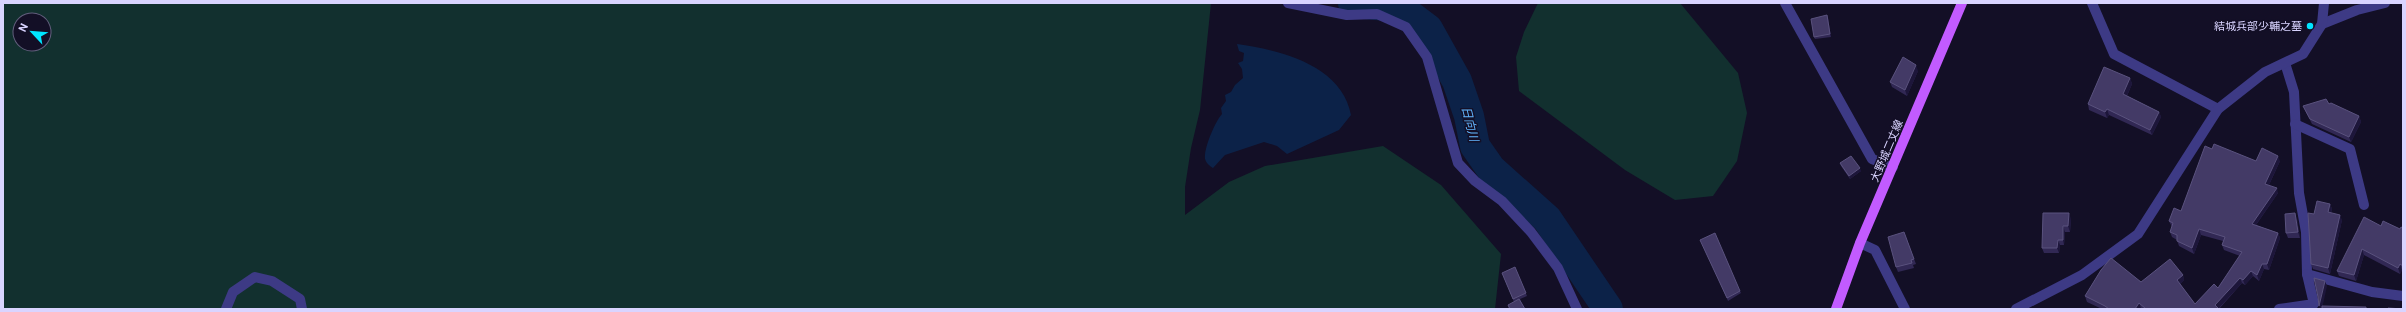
<svg xmlns="http://www.w3.org/2000/svg" width="2406" height="312" font-family="Roboto,'Noto Sans JP',sans-serif">
	<style>
		.green { fill: #12302f; fill-rule: evenodd }
		.water { fill: #0c2248 }
		.lines { fill: none; stroke-linecap: round; stroke-linejoin: round }
		.river { stroke: #0c2248; stroke-width: 30 }
		.street { stroke: #3d3a85; stroke-width: 10 }
		.primary { stroke: #c25bff; stroke-width: 10 }
		.wall { fill: #312854 }
		.shaded-wall { fill: #1d163a }
		.building { fill: #433a66; stroke: #5a527e }
		.poi-dot { fill: #00e5ff; stroke: #130f26; stroke-width: 1.5 }
		.labels { text-anchor: middle; dominant-baseline: central; stroke-width: 3; stroke-linejoin: round; paint-order: stroke }
		.poi-label { font-size: 11px; fill: #d9d4ff; stroke: #130f26; text-anchor: end }
		.street-label { font-size: 11px; fill: #d9d4ff; stroke: #130f26 }
		.water-label { font-size: 12px; font-style: italic; fill: #62b6ff; stroke: #130f26 }
	</style>
	<rect width="100%" height="100%" fill="#130f26"/>
	<!-- green -->
	<g class="green">
		<path d="M3,3H1211L1200,110L1191,148L1185,187V215L1229,182L1265,166L1383,146L1441,185L1501,254L1495,309H3ZM20,20H44V44H20Z"/>
		<polygon points="1538,3 1680,3 1738,73 1747,113 1737,161 1713,196 1675,200 1625,170 1519,91 1516,57 1524,32"/>
	</g>
	<!-- water -->
	<path class="water" d="M1237,44C1280,50 1342,65 1351,115L1339,130L1287,154L1277,146L1264,142L1225,155L1213,168C1208,165 1204,161 1205,155C1206,144 1215,122 1222,114L1221,108L1226,101L1225,95L1231,92L1235,85L1243,78L1242,69L1238,63L1243,61L1244,53L1239,51Z"/>
	<g class="lines">
		<!-- river -->
		<polyline class="river" points="1353,3 1399,7 1428,29 1457,81 1469,116 1475,146 1491,169 1547,219 1608,309"/>
		<!-- street -->
		<g class="street">
			<polyline points="1288,3 1347,15 1377,14 1406,27 1427,57 1458,163 1475,181 1502,201 1531,232 1558,268 1577,309"/>
			<polyline points="1785,3 1872,159 1893,167"/>
			<polyline points="2092,3 2114,54 2218,109"/>
			<polyline points="2322,24 2357,10 2385,3"/>
			<polyline points="2285,63 2294,92 2299,193 2306,232 2307,274 2372,292 2403,296"/>
			<polyline points="2295,124 2350,149 2364,205"/>
			<polyline points="1860,243 1875,250 1905,309"/>
			<polyline points="226,309 233,292 255,277 272,281 300,299 302,309"/>
			<polyline points="2016,309 2082,275 2138,234 2218,109 2265,72 2303,54 2322,24 2324,3"/>
			<polyline points="2279,309 2314,304 2307,274"/>
		</g>
		<!-- primary -->
		<polyline class="primary" points="1836,309 1860,243 1962,3"/>
	</g>
	<!-- wall -->
	<g class="wall">
		<polygon points="1827,15 1828,18 1831,37 1815,39 1814,37"/>
		<polygon points="1918,71 1907,96 1892,87 1890,82"/>
		<polygon points="2130,78 2132,84 2127,96 2159,112 2161,117 2152,135 2109,115 2107,118 2089,110 2088,104"/>
		<polygon points="2329,104 2359,116 2361,122 2351,142 2312,124 2303,106"/>
		<polygon points="2212,149 2256,161 2280,161 2269,185 2278,193 2256,225 2278,233 2280,238 2269,270 2264,269 2259,281 2253,276 2245,285 2242,283 2219,309 2142,309 2141,308 2140,309 2102,309 2087,302 2085,296 2141,282 2183,275 2184,280 2180,284 2195,304 2218,288 2240,256 2224,250 2222,245 2223,241 2201,235 2194,254 2179,246 2177,240 2172,237 2170,232 2172,227 2169,221 2181,211"/>
		<polygon points="1840,163 1861,171 1850,179 1841,166"/>
		<polygon points="2330,204 2332,209 2331,213 2342,220 2330,274 2313,269 2311,264 2314,214"/>
		<polygon points="2071,219 2070,232 2065,232 2064,245 2060,245 2059,253 2044,253 2042,248"/>
		<polygon points="2297,219 2300,238 2288,238 2286,233"/>
		<polygon points="2381,226 2400,229 2403,228 2403,270 2402,270 2400,274 2364,255 2356,281 2339,276 2337,271"/>
		<polygon points="1904,232 1916,264 1913,265 1914,268 1898,272 1896,267"/>
		<polygon points="1702,242 1740,291 1741,293 1728,301"/>
		<polygon points="1515,267 1527,296 1520,299 1525,309 1509,309 1508,305 1514,302 1502,273"/>
	</g>
	<!-- shaded-wall -->
	<g class="shaded-wall">
		<polygon points="1827,15 1828,18 1831,37 1830,34"/>
		<polygon points="1916,65 1918,71 1907,96 1905,90"/>
		<polygon points="2130,78 2132,84 2125,100 2123,94"/>
		<polygon points="2107,109 2109,115 2107,118 2105,112"/>
		<polygon points="2159,112 2161,117 2152,135 2150,130"/>
		<polygon points="2359,116 2361,122 2351,142 2349,137"/>
		<polygon points="2278,156 2280,161 2267,189 2265,184"/>
		<polygon points="1860,168 1861,171 1850,179 1849,176"/>
		<polygon points="2277,188 2278,193 2253,229 2252,224"/>
		<polygon points="2330,204 2332,209 2330,217 2328,212"/>
		<polygon points="2069,213 2071,219 2070,232 2068,226"/>
		<polygon points="2295,213 2297,219 2300,238 2298,232"/>
		<polygon points="2340,215 2342,220 2330,274 2328,268"/>
		<polygon points="2063,226 2065,232 2064,245 2063,240"/>
		<polygon points="2199,229 2201,235 2194,254 2192,248"/>
		<polygon points="2278,233 2280,238 2269,270 2267,264"/>
		<polygon points="2058,240 2060,245 2059,253 2057,248"/>
		<polygon points="2362,249 2364,255 2356,281 2354,275"/>
		<polygon points="2262,264 2264,269 2259,281 2257,275"/>
		<polygon points="2400,264 2402,270 2400,274 2398,268"/>
		<polygon points="2251,271 2253,276 2245,285 2243,280"/>
		<polygon points="2183,275 2184,280 2179,285 2177,280"/>
		<polygon points="2240,278 2242,283 2218,309 2215,305"/>
		<polygon points="2325,281 2327,286 2322,309 2320,309 2319,306"/>
		<polygon points="2139,303 2141,308 2140,309 2135,309"/>
	</g>
	<!-- building -->
	<g class="building">
		<polygon points="1827,15 1830,34 1814,37 1811,19"/>
		<polygon points="1903,57 1916,65 1905,90 1890,82"/>
		<polygon points="2104,67 2130,78 2123,94 2159,112 2150,130 2107,109 2105,112 2088,104"/>
		<polygon points="2326,99 2329,104 2331,103 2359,116 2349,137 2310,119 2303,106"/>
		<polygon points="2214,144 2256,161 2262,148 2278,156 2265,184 2277,188 2252,224 2278,233 2267,264 2262,264 2257,275 2251,271 2243,280 2240,278 2215,305 2219,309 2146,309 2139,303 2135,309 2109,309 2105,306 2085,296 2101,270 2111,258 2141,282 2170,259 2183,275 2177,280 2195,304 2214,284 2218,288 2242,252 2222,245 2225,237 2199,229 2192,248 2177,241 2177,235 2170,232 2173,223 2169,221 2174,208 2181,211 2205,146 2212,149"/>
		<polygon points="1851,156 1860,168 1849,176 1840,163"/>
		<polygon points="2317,201 2330,204 2328,212 2340,215 2328,268 2311,264 2308,213 2314,214"/>
		<polygon points="2043,213 2069,213 2068,226 2063,226 2063,240 2058,240 2057,248 2042,248"/>
		<polygon points="2295,213 2298,232 2286,233 2285,214"/>
		<polygon points="2364,217 2381,226 2383,221 2400,229 2401,227 2403,228 2403,266 2400,264 2398,268 2362,249 2354,275 2337,271"/>
		<polygon points="1904,232 1914,259 1911,260 1912,263 1896,267 1888,237"/>
		<polygon points="1715,233 1740,291 1727,298 1700,240"/>
		<polygon points="1515,267 1526,293 1513,299 1502,273"/>
		<polygon points="2314,278 2325,281 2319,306 2318,297"/>
		<polygon points="1519,299 1525,309 1510,309 1508,305"/>
		<polygon points="2322,306 2366,307 2366,309 2322,309"/>
		<polygon points="2388,308 2403,309 2388,309"/>
	</g>
	<!-- markers -->
	<circle class="poi-dot" cx="2310" cy="26" r="4"/>
	<g class="labels">
		<!-- poi labels -->
		<g class="poi-label">
			<text x="2302" y="26">結城兵部少輔之墓</text>
		</g>
		<!-- street labels -->
		<g class="street-label">
			<text transform="translate(1887 151) rotate(-67)">大野城二丈線</text>
		</g>
		<!-- water labels -->
		<g class="water-label">
			<text transform="translate(1470 124) rotate(76)">日向川</text>
		</g>
	</g>
	<!-- border -->
	<rect width="2406" height="312" fill="none" stroke="#d9d4ff" stroke-width="8"/>
	<!-- north arrow -->
	<g transform="translate(32 32) rotate(296)"><circle r="19" fill="#130f26" stroke="#625e7d"/>
	<path d="M0-3L7 15L0 10L-7 15Z" fill="#00e5ff"/>
	<text y="-6" font-size="11" font-weight="bold" text-anchor="middle" fill="#d9d4ff">N</text>
	</g>
</svg>
